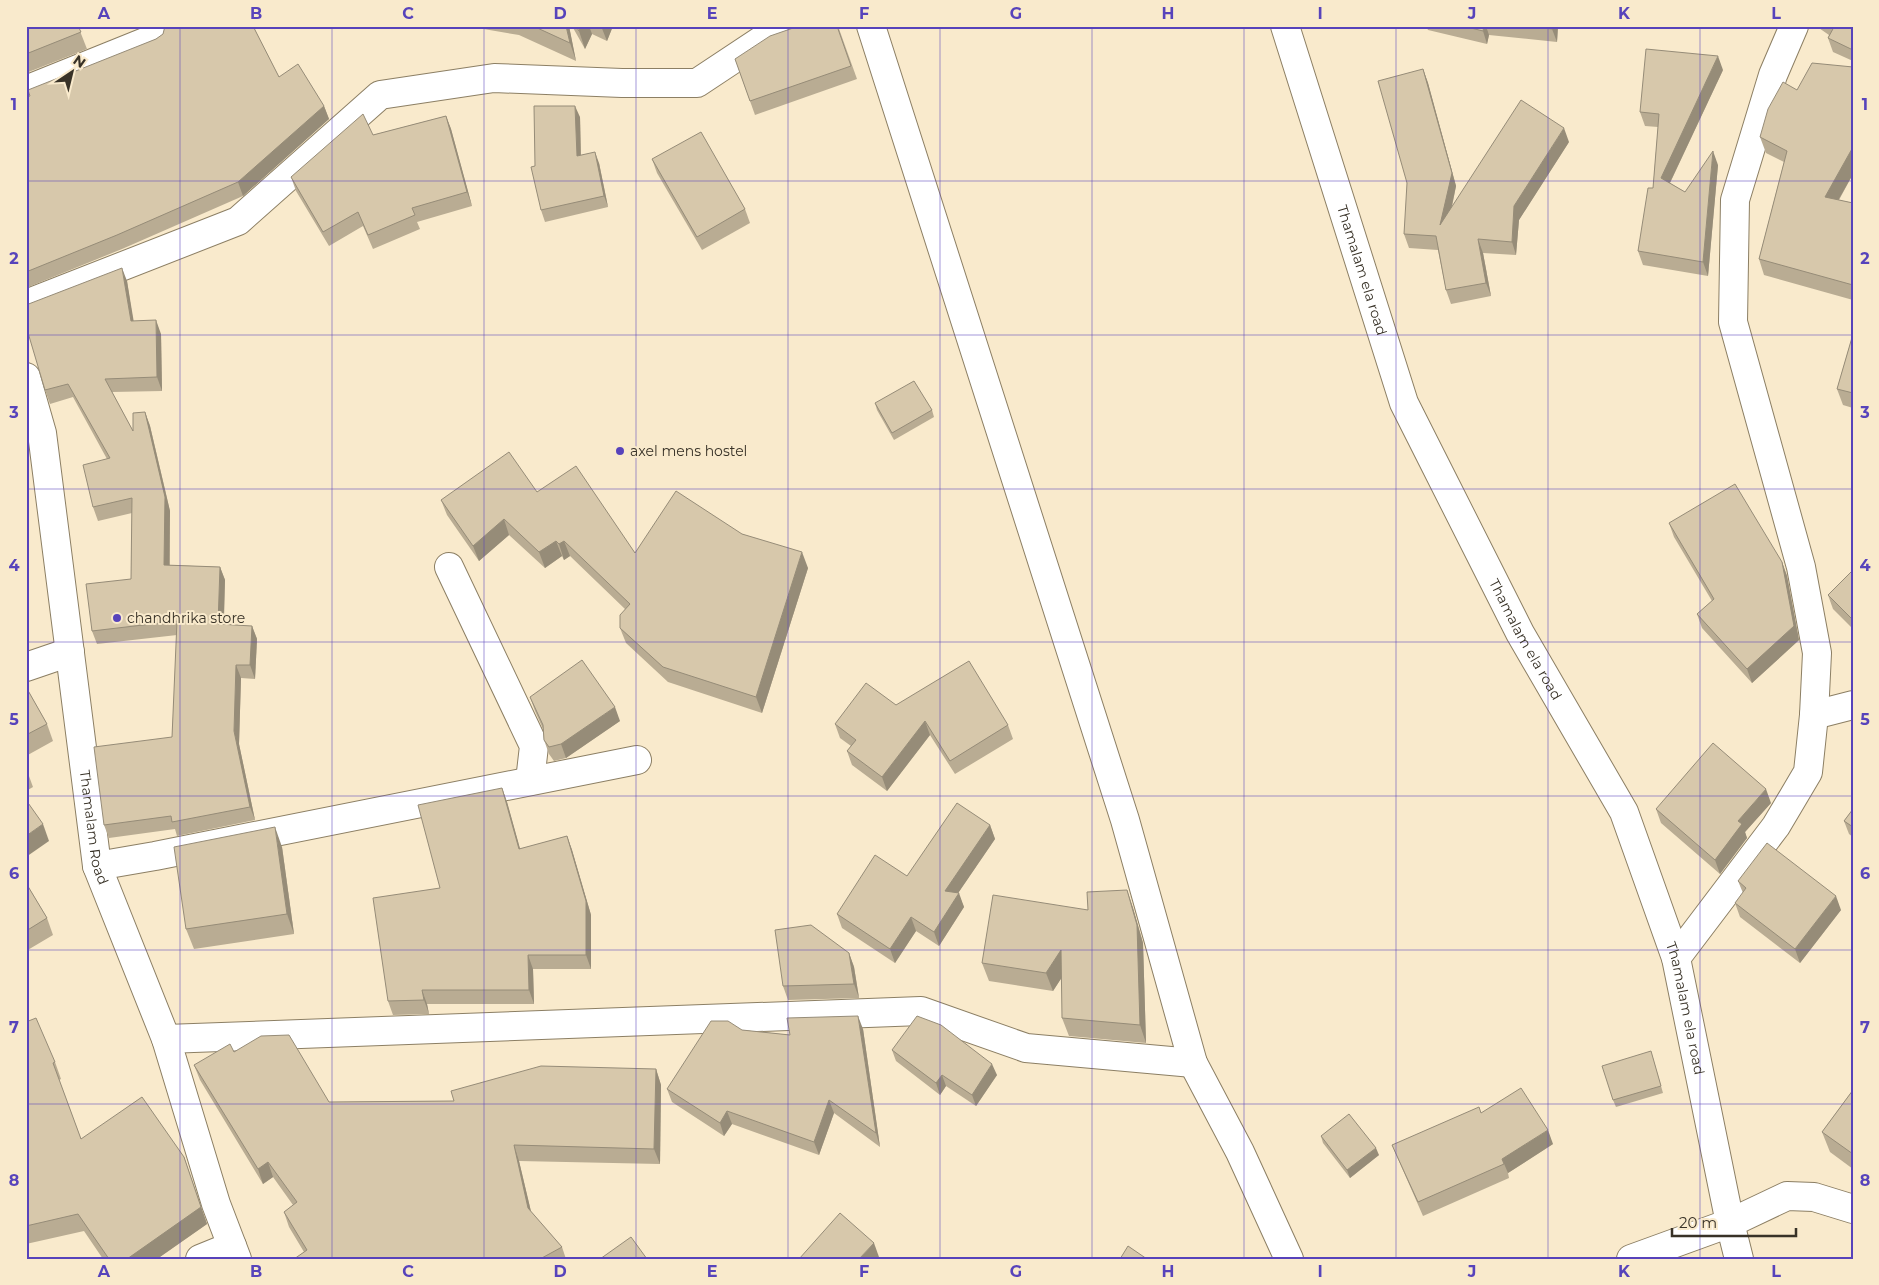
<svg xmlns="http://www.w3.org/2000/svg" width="1879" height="1285" font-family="Montserrat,sans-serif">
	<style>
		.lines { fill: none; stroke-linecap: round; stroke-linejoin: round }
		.minor-casing { stroke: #8c7f64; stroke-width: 30 }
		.tertiary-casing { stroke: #8c7f64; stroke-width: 30 }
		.minor { stroke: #fff; stroke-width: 28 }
		.tertiary { stroke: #fff; stroke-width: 28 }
		.wall { fill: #b9ac93 }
		.shaded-wall { fill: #968c78 }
		.building { fill: #d7c8ab; stroke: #968c78 }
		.grid { fill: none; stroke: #5743bb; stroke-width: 1; stroke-opacity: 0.55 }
		.poi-dot { fill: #5743bb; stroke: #f9eacc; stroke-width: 2 }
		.labels { text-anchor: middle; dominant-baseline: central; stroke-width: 4; stroke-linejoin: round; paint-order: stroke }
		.street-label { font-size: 14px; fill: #383227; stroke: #f9eacc }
		.poi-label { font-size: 14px; fill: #383227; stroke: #f9eacc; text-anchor: start }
		.neatline { fill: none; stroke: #5743bb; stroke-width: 2 }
		.grid-label { font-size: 16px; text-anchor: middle; font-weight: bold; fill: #5743bb }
	</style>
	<rect width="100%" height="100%" fill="#f9eacc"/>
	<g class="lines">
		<defs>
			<g id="minor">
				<polyline points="871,26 1125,820 1193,1063 1240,1152 1289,1259"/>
				<path id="s1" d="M1285,26L1404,403L1520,633L1624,812L1676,958L1730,1223L1739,1259"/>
				<polyline points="26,90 155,38"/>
				<polyline points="26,304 238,221 380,95 494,78 622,83 697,83 783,26"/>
				<polyline points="449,567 534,746 530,781"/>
				<polyline points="26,667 70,652"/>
				<polyline points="1814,715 1853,705"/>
				<polyline points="97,866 155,856 637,760"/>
				<polyline points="1676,958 1776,826 1808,772 1814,715 1817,653 1801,567 1733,322 1735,200 1773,75 1794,26"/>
				<polyline points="166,1039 921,1011 1026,1048 1193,1063"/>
				<polyline points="200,1259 232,1246"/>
				<polyline points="1631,1259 1730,1223 1787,1196 1814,1197 1853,1209"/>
			</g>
			<g id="tertiary">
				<path id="s2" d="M26,377L42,433L97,866L166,1039L216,1204L237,1259"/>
			</g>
		</defs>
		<!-- minor casing -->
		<use href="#minor" class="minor-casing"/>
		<!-- tertiary casing -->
		<use href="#tertiary" class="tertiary-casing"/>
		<!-- minor -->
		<use href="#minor" class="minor"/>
		<!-- tertiary -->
		<use href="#tertiary" class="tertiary"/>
	</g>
	<!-- wall -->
	<g class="wall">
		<polygon points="26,26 78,26 87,49 26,73"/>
		<polygon points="165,26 253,26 279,77 324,106 329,119 243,196 122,249 26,288 26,97 156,39 163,34"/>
		<polygon points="466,26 569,26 576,61 519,35"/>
		<polygon points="572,26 613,26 607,41 592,34 585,49"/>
		<polygon points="838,26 857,79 755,115 735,59"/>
		<polygon points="1426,26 1558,26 1557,42 1489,35 1487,44 1428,30"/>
		<polygon points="1816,26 1853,26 1853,61 1833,52 1828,38 1829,35"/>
		<polygon points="1853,67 1853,174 1839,200 1853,203 1853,300 1764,275 1759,259 1784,162 1766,153 1760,137 1797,90"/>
		<polygon points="1423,69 1428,83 1456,186 1452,207 1569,142 1519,220 1516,255 1483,253 1491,296 1451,304 1446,290 1438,250 1409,248 1404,234"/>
		<polygon points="1723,70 1670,183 1685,192 1718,165 1708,276 1643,265 1638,251 1653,188 1658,127 1645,126 1640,112"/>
		<polygon points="446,116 451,129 472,206 417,222 420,229 373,249 363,226 329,246 296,191 291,177 373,135"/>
		<polygon points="580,117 581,155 599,163 608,207 545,222 541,210 535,166"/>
		<polygon points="652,159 745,209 750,223 702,250 657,173"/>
		<polygon points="127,281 133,321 161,334 162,391 112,392 133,431 145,412 150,426 170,511 170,565 220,567 225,580 224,625 252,626 257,639 255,679 241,678 239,744 255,820 177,836 175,829 109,838 104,825 172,737 177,635 97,644 92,631 131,579 132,513 98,521 93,507 107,459 73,397 50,404 45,390"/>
		<polygon points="1853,334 1853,408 1843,405 1837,389"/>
		<polygon points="875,403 932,410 934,417 894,440 877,410"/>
		<polygon points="537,492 635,553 742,534 808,568 762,713 668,682 626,643 620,628 625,609 570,556 564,560 562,556 545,568 509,535 479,561 447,515 441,500"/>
		<polygon points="1669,523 1782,562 1787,576 1799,640 1752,683 1702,628 1697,614 1712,601 1674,537"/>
		<polygon points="1853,570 1853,629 1833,609 1828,595"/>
		<polygon points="26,687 47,724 53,741 26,756"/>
		<polygon points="530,697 620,721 566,758 554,761 549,754 544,740 543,729 535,711"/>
		<polygon points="896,705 1008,725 1013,739 955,774 930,735 887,791 852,765 847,751 851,746 840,738 835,724"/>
		<polygon points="26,768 33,787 26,791"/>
		<polygon points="502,788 507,802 520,849 567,836 572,850 591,915 591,969 533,969 534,1004 427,1004 429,1014 393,1015 388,1001 440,888"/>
		<polygon points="1771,803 1745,832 1747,838 1720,874 1661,823 1656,809"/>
		<polygon points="1853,809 1853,837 1849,834 1844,821"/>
		<polygon points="990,825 995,839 958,893 964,907 939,946 916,931 895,963 842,928 837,914 907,876"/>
		<polygon points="282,847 294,934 194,949 186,929"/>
		<polygon points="1738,881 1841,910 1800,963 1740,917 1735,903 1743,893"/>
		<polygon points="26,883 47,918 53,935 26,951"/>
		<polygon points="1127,890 1133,908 1143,943 1146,1043 1069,1036 1062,1018 1062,977 1053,991 989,981 982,963"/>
		<polygon points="849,953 854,967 859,998 788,1000 783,986"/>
		<polygon points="26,1022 55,1062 61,1079 59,1080 81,1139 184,1157 207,1224 157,1259 103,1259 84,1231 26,1244"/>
		<polygon points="863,1029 880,1147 834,1113 819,1155 732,1124 724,1136 672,1102 667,1089 742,1030 790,1035"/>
		<polygon points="892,1050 997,1075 976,1106 946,1086 940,1095 896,1061"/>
		<polygon points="234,1052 329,1102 454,1101 656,1069 661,1085 660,1164 519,1161 531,1212 562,1247 566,1259 294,1259 304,1252 289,1227 284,1212 293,1205 273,1177 263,1184 200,1080 194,1065"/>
		<polygon points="1653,1058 1663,1093 1616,1107 1613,1100"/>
		<polygon points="1853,1090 1853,1169 1830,1152 1822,1132"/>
		<polygon points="1481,1113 1553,1144 1508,1173 1509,1178 1423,1216 1398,1159 1392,1145"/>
		<polygon points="1321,1136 1379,1155 1350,1178 1323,1143"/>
	</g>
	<!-- shaded-wall -->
	<g class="shaded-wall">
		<polygon points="566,26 569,26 576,61 570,43"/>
		<polygon points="581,26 589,26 592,34 585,49 579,31"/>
		<polygon points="601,26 613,26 607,41"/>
		<polygon points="1484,26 1486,26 1489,35 1487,44 1483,31"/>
		<polygon points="1552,26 1558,26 1557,42 1552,29"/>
		<polygon points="1718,56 1723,70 1666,191 1661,178"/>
		<polygon points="1423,69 1428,83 1456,186 1445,238 1440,225"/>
		<polygon points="324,106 329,119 243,196 238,182"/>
		<polygon points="575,106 580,117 581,167 577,156"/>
		<polygon points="446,116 451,129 472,206 467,192"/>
		<polygon points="1564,128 1569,142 1519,220 1516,255 1512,242 1514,206"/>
		<polygon points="1853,147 1853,174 1831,213 1825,197"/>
		<polygon points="1713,151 1718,165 1708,276 1703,262"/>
		<polygon points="595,152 599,163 608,207 604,196"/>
		<polygon points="1478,239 1483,253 1491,296 1486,283"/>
		<polygon points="122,268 127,281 136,335 131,321"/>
		<polygon points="156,320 161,334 162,391 157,377"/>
		<polygon points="145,412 150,426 170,511 169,579 164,565"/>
		<polygon points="504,519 509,535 479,561 473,546"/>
		<polygon points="556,541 562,556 545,568 539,552"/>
		<polygon points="564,541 570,556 564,560 559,544"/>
		<polygon points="802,552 808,568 762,713 756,697"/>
		<polygon points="1782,562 1787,576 1799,640 1752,683 1747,669"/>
		<polygon points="220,567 225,580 223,638 218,624"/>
		<polygon points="252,626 257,639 255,679 250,665"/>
		<polygon points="236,665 241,678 239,744 255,820 250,807 234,731"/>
		<polygon points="615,707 620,721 566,758 561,744"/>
		<polygon points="925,721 930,735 887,791 882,777"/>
		<polygon points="502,788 507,802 524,863 519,849"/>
		<polygon points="1766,789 1771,803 1745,832 1747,838 1720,874 1715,860 1738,821"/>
		<polygon points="43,824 49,841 26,857 26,836"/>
		<polygon points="990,825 995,839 950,905 945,891"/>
		<polygon points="275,827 282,847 294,934 287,914"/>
		<polygon points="567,836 572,850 591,915 591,969 586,955"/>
		<polygon points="1127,890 1133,908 1143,943 1146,1043 1140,1025"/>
		<polygon points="959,893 964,907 939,946 934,932"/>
		<polygon points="1836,896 1841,910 1800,963 1795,949"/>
		<polygon points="911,917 916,931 895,963 890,949"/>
		<polygon points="1061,950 1068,968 1053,991 1046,973"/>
		<polygon points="849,953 854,967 859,998 854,984"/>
		<polygon points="528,955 533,969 534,1004 529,990"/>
		<polygon points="422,990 427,1004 429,1014 424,1000"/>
		<polygon points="858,1016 863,1029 880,1147 876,1133"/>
		<polygon points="992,1064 997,1075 976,1106 972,1095"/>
		<polygon points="656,1069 661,1085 660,1164 654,1149"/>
		<polygon points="942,1075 946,1086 940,1095 936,1083"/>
		<polygon points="829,1100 834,1113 819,1155 814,1142"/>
		<polygon points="727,1111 732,1124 724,1136 720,1123"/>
		<polygon points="1548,1130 1553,1144 1508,1173 1502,1159"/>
		<polygon points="514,1145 519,1161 534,1224 528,1208"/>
		<polygon points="1376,1148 1379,1155 1350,1178 1347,1170"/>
		<polygon points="184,1157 207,1224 157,1259 127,1259"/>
		<polygon points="268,1162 273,1177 263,1184 258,1169"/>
		<polygon points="874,1243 879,1257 877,1259 859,1259"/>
	</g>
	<!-- building -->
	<g class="building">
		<polygon points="26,26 78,26 81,32 26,54"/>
		<polygon points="165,26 253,26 279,77 298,64 324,106 238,182 117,235 26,272 26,97 30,96 28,90 156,39 163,34"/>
		<polygon points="533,26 566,26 570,43"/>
		<polygon points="576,26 581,26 579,31"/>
		<polygon points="799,26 837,26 851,66 750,101 735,59 770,36"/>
		<polygon points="1463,26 1484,26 1483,31"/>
		<polygon points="1525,26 1552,26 1552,29"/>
		<polygon points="1832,26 1853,26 1853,50 1828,38 1834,27"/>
		<polygon points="1646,49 1718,56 1661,178 1685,192 1713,151 1703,262 1638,251 1648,188 1653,188 1659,114 1640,112"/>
		<polygon points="1812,63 1853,67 1853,147 1825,197 1853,203 1853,285 1759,259 1787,151 1760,137 1768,109 1783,82 1797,90"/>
		<polygon points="1423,69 1452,173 1440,225 1521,100 1564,128 1514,206 1512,242 1478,239 1486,283 1446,290 1436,236 1404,234 1407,183 1378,81"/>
		<polygon points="534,106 575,106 577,156 595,152 604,196 541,210 531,167 535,166"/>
		<polygon points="363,114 373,135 446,116 467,192 412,208 415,215 368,235 358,212 323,232 291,177"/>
		<polygon points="701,132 745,209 697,237 652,159"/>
		<polygon points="122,268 131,321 156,320 157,377 105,379 133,431 133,413 145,412 165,497 164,565 220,567 218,624 252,626 250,665 236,665 234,731 250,807 172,822 171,816 104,825 94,747 172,737 177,621 92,631 86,584 131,579 132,498 93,507 83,465 110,458 68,384 45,390 26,326 26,305"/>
		<polygon points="1853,334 1853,393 1837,389"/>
		<polygon points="914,381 932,410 892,433 875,403"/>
		<polygon points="509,452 537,492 576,466 635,553 676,491 742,534 802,552 756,697 663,667 620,628 620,615 630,604 564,541 559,544 556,541 539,552 504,519 473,546 441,500"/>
		<polygon points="1735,484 1782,562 1794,626 1747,669 1697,614 1714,599 1669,523"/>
		<polygon points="1853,570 1853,620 1828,595"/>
		<polygon points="582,660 615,707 561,744 549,747 544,740 543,725 530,697"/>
		<polygon points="969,661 1008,725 950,761 925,721 882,777 847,751 856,740 835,724 866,683 896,705"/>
		<polygon points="26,687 47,724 26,735"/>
		<polygon points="1713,743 1766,789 1738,821 1742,824 1715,860 1656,809"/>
		<polygon points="502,788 519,849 567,836 586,901 586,955 528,955 529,990 422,990 424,1000 388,1001 373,898 440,888 418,805"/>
		<polygon points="26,800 43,824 26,836"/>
		<polygon points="957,803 990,825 945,891 959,893 934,932 911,917 890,949 837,914 875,855 907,876"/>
		<polygon points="1853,809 1853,827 1844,821"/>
		<polygon points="275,827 287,914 186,929 174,847"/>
		<polygon points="1767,843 1836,896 1795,949 1735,903 1746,888 1738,881"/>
		<polygon points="26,883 47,918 26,931"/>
		<polygon points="1127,890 1137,925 1140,1025 1062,1018 1061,950 1046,973 982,963 993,895 1088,910 1087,892"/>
		<polygon points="811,925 849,953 854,984 783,986 775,930"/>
		<polygon points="858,1016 876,1133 829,1100 814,1142 727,1111 720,1123 667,1089 711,1021 728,1021 742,1030 790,1035 787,1018"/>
		<polygon points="917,1016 941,1025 992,1064 972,1095 942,1075 936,1083 892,1050"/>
		<polygon points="36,1018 55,1062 53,1063 81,1139 142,1097 184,1157 201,1207 127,1259 109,1259 78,1214 26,1226 26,1022"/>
		<polygon points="289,1035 329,1102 454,1101 451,1091 541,1066 656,1069 654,1149 514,1145 528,1208 562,1247 540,1259 294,1259 307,1250 284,1212 297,1202 268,1162 258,1169 194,1065 230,1044 234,1052 261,1036"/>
		<polygon points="1651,1051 1661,1086 1613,1100 1602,1066"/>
		<polygon points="1521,1088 1548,1130 1502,1159 1504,1164 1418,1202 1392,1145 1479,1107 1481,1113"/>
		<polygon points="1853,1090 1853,1154 1822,1132"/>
		<polygon points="1349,1114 1376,1148 1347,1170 1321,1136"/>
		<polygon points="840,1213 874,1243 859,1259 799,1259"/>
		<polygon points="631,1237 647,1259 600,1259"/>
		<polygon points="1128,1246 1147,1259 1120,1259"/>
	</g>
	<!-- grid -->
	<path class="grid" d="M180,26V1259M332,26V1259M484,26V1259M636,26V1259M788,26V1259M940,26V1259M1092,26V1259M1244,26V1259M1396,26V1259M1548,26V1259M1700,26V1259M26,181H1853M26,335H1853M26,489H1853M26,642H1853M26,796H1853M26,950H1853M26,1104H1853"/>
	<!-- markers -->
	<g class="poi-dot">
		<circle cx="620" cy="451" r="5"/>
		<circle cx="117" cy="618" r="5"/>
	</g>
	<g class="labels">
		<!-- street labels -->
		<g class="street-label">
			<text stroke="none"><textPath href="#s1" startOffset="256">Thamalam ela road</textPath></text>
			<text stroke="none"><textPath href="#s1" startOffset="661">Thamalam ela road</textPath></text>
			<text stroke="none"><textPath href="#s2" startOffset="456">Thamalam Road</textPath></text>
			<text stroke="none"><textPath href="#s1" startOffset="1066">Thamalam ela road</textPath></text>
		</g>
		<!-- poi labels -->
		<g class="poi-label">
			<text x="630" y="451">axel mens hostel</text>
			<text x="127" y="618">chandhrika store</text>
		</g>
	</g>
	<!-- border -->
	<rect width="1879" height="1285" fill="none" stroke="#f9eacc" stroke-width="55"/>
	<!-- north arrow -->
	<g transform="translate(72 72) rotate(35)" stroke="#f9eacc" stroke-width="4" paint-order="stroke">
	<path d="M0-4L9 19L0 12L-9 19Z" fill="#383227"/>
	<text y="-8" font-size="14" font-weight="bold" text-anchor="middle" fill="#383227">N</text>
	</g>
	<!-- scale -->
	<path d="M1672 1228v8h124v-8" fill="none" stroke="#383227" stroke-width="2.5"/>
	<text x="1679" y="1228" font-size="15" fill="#383227" stroke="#f9eacc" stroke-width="4" paint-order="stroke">20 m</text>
	<rect x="28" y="28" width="1824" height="1230" class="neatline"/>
	<g class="grid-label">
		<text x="104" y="19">A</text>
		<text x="256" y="19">B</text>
		<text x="408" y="19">C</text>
		<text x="560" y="19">D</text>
		<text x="712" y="19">E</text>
		<text x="864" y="19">F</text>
		<text x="1016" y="19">G</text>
		<text x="1168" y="19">H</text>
		<text x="1320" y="19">I</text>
		<text x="1472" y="19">J</text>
		<text x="1624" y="19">K</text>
		<text x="1776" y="19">L</text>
		<text x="14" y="110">1</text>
		<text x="1865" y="110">1</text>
		<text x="14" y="264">2</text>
		<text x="1865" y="264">2</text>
		<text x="14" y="418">3</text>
		<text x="1865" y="418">3</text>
		<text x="14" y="571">4</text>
		<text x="1865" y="571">4</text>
		<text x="14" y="725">5</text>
		<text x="1865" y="725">5</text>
		<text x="14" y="879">6</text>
		<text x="1865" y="879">6</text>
		<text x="14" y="1033">7</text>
		<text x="1865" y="1033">7</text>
		<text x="14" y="1186">8</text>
		<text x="1865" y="1186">8</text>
		<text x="104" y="1277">A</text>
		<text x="256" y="1277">B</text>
		<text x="408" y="1277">C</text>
		<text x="560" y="1277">D</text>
		<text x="712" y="1277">E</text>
		<text x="864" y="1277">F</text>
		<text x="1016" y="1277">G</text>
		<text x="1168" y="1277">H</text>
		<text x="1320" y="1277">I</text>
		<text x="1472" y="1277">J</text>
		<text x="1624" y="1277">K</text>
		<text x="1776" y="1277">L</text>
	</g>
</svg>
